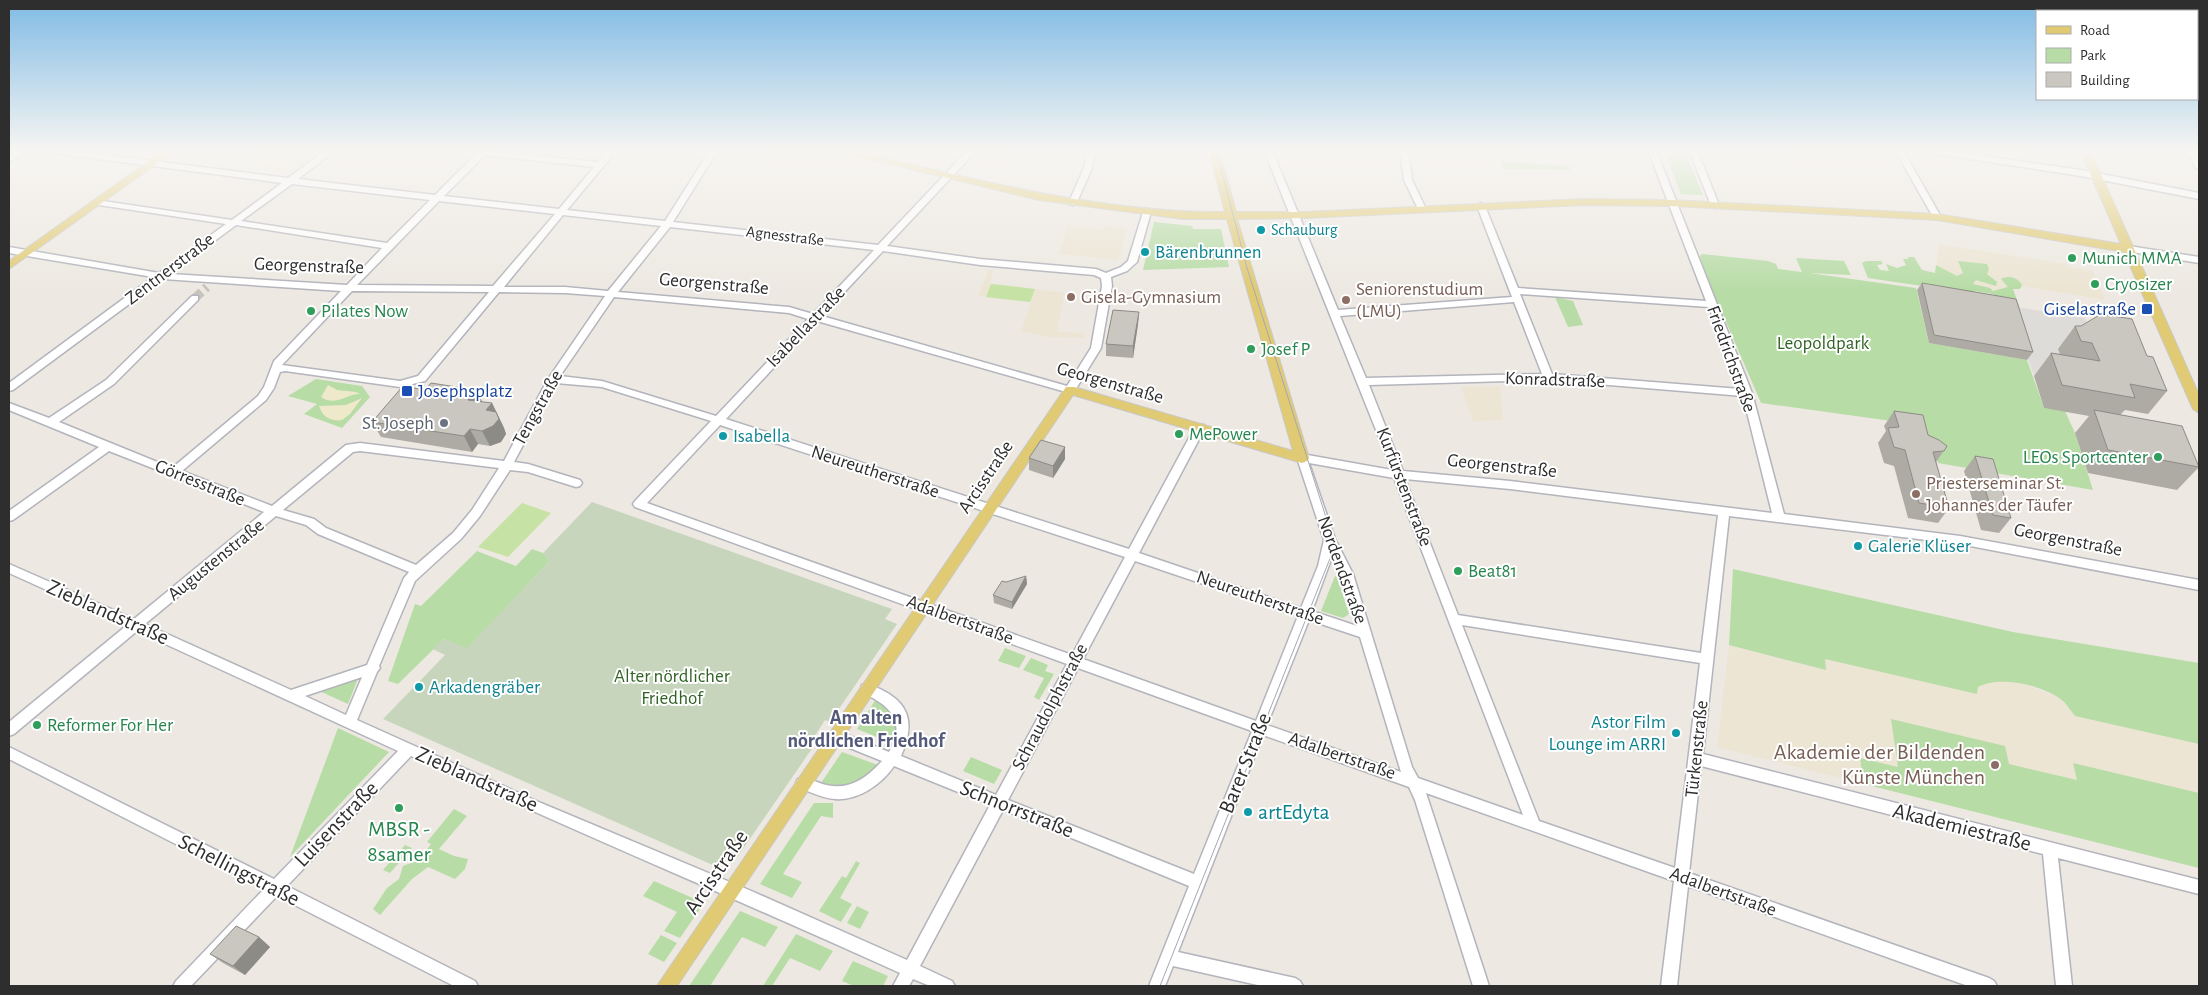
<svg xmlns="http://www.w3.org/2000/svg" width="2208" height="995" font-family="'Alegreya Sans',sans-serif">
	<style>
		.education { fill: #ece5d4 }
		.green { fill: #b7dca6 }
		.sand { fill: #ede9ca }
		.cemetery { fill: #c7d5bc }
		.pitch { fill: #c6e2a4 }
		.plaza { fill: #dedcd9 }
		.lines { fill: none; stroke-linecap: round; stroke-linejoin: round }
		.minor-tunnel { stroke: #c7c4be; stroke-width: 9; stroke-dasharray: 9 4.5; stroke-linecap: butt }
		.minor-casing { stroke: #b3b4bc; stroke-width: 3 }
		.major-casing { stroke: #c9c9c9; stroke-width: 2 }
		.minor { fill: #fff; fill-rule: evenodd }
		.major { fill: #e0ca74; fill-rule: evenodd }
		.tram { stroke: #a5a7b5; stroke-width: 1 }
		.wall { fill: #aeaba5 }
		.shaded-wall { fill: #8d8b86 }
		.building { fill: #cac7c0; stroke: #8d8b86 }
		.culture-dot { fill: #0f9aa8; stroke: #fff; stroke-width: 2 }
		.leisure-dot { fill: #2e9e5b; stroke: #fff; stroke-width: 2 }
		.education-dot { fill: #8d6e63; stroke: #fff; stroke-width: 2 }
		.transit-dot { fill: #1a4fb4; stroke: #fff; stroke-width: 2 }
		.worship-dot { fill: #6b7280; stroke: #fff; stroke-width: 2 }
		.labels { text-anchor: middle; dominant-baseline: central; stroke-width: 4; stroke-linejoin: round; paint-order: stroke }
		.far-culture-label { font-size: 16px; fill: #0d838f; stroke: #fff; text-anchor: start }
		.far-street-label { font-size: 16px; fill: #2e2e2e; stroke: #fff }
		.culture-label { font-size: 19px; fill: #0d838f; stroke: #fff; text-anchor: start }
		.leisure-label { font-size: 19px; fill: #27864d; stroke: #fff; text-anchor: start }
		.street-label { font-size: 19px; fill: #2e2e2e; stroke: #fff }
		.education-label { font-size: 19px; fill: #785e54; stroke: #fff; text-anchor: start }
		.transit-label { font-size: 19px; fill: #164399; stroke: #fff; text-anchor: end }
		.park-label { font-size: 19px; fill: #306325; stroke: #fff }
		.worship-label { font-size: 19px; fill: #5b616d; stroke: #fff; text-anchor: end }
		.neighbourhood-label { font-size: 20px; font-weight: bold; fill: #535979; stroke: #fff }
		.near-street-label { font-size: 22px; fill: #2e2e2e; stroke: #fff }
		.near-education-label { font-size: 22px; fill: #785e54; stroke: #fff; text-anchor: end }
		.near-culture-label { font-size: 22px; fill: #0d838f; stroke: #fff; text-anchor: start }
		.near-leisure-label { font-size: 22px; fill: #27864d; stroke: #fff }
	</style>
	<rect width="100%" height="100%" fill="#ede9e2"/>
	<!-- education -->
	<g class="education">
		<polygon points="280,155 292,157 308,160 290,173 262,169"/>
		<polygon points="1068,226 1103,230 1105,226 1127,228 1118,260 1059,254"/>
		<polygon points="1939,244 2066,264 2069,267 2093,271 2105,300 2015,285 2003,291 1969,286 1936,273"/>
		<polygon points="989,269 994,270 990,283 1064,293 1057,332 1084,333 1084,338 1048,337 1021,331 1031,302 978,296"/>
		<polygon points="1500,386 1503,420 1473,421 1461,387"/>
		<polygon points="1729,645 1825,670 1825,659 1977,693 1978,687 1987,682 2000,680 2020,683 2053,695 2062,700 2075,716 2199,744 2199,868 1717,747"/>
	</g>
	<!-- green -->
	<g class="green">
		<polygon points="1664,150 1684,150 1703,195 1681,194"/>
		<polygon points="1500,161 1569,166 1570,170 1503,169"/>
		<polygon points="1154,222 1192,226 1193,229 1221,229 1229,267 1143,270"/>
		<polygon points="1702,254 1768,261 1776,264 1778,269 1802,272 1796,258 1844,261 1851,275 1809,273 1916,288 1929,343 2027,360 2044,408 2065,411 2075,433 2093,490 1938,463 1925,434 1913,424 1761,403 1702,266 1700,256"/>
		<path d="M1908,257H1914L1922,270L1935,273L1936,265L1957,276L1963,273L1958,261L1987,264L1989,269L1987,274L1997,282L1996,286L1976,280L1973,284L1990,288L1993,291L2008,287L2001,279C2009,275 2017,277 2022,285L2020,289H2013L2022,314L1996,299L1993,294L1975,291L1973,298L1936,288L1868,278L1862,263L1866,261H1881L1883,264L1877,265L1880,270L1889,271L1886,264L1897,268L1906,265L1903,259H1908Z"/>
		<polygon points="1555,297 1573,301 1583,325 1568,327"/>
		<polygon points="316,379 362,386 370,397 342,428 304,414 317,404 288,396"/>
		<polygon points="532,549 543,553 550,561 467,649 444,639 398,684 388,681 415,604 421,606 477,551 516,566"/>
		<path d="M1733,569L2013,632L2199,663V744L2075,716C2071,711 2067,705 2063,701C2044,685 1999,675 1978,687L1977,694L1825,659L1826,670L1729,645Z"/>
		<polygon points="1335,576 1337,577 1349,614 1343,618 1321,611"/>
		<polygon points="1005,648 1026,656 1019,668 998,661"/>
		<polygon points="1031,658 1048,665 1045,671 1054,674 1039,700 1034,697 1044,678 1023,670"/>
		<polygon points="359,676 348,704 315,689"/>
		<path d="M876,699C894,708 902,724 892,743L857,729Z"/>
		<polygon points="1891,719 2005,746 2009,764 2077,780 2073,763 2199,793 2199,868 1864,784 1860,758 1898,767"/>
		<polygon points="338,728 389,752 290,857"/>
		<path d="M842,752L878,765C865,785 843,788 821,783Z"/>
		<polygon points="971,757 1002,770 994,784 963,771"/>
		<polygon points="814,803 833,803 833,818 821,816 783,874 802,882 792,898 760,884"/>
		<polygon points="454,809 467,816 439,849 454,856 468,859 465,869 455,879 428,867 412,879 380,915 373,909 387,888 399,879 403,866 419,860 431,844 427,842"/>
		<polygon points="405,845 412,848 390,873 383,870"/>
		<polygon points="856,861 860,863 840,898 852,904 841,922 819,911 842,876 846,878"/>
		<polygon points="654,881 704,903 680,938 664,931 677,912 643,896"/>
		<polygon points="857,906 869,912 860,929 847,923"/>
		<polygon points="740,911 778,927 765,947 742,937 710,986 689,986"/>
		<polygon points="796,934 833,951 820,971 790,958 772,986 763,986"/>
		<polygon points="661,935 677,943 664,962 648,954"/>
		<polygon points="853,961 888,976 883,986 854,986 842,981"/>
	</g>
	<!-- sand -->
	<g class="sand">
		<path d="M328,385L337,390L356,392L360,394C345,394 336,407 321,397Z"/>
		<path d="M362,398L350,414L342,420C330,422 322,416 319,406L346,405Z"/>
	</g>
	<!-- cemetery -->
	<polygon class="cemetery" points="592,502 892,609 885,619 897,624 830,722 825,720 809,745 813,747 736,859 724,854 715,866 383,719 445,655 433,649 444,639 467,648 550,561 543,553"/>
	<!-- pitch -->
	<g class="pitch">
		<polygon points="991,284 1035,289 1030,302 986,297"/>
		<polygon points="522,503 551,513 508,557 478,547"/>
	</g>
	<!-- plaza -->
	<polygon class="plaza" points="2010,306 2085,318 2090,330 2075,382 2034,376"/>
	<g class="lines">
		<!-- minor-tunnel -->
		<polyline class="minor-tunnel" points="195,298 207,287"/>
		<defs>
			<g id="minor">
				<polygon points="18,150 28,150 9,162 9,156"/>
				<path d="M41,150H66L288,178L326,150H336L298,179L435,195L480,150L598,162L608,150H617L567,210L665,221L710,150H718L673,222L878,245L968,150H977L887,246L980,259L1096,269L1106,273L1121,267L1128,261L1143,212L1147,209L1150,210L1151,212L1137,262L1127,271L1111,277L1112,286L1101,348L1074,392H1066L817,321L726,419L1129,549L1196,425H1204L1205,428L1139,553L1301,608L1318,566L1324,540L1297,458L1298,455L1302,454L1392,470L1264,150H1272L1338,310L1512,297L1477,206L1481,203L1485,206L1518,288L1706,301L1648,150H1656L1752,393L1784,514L1960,536L2199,580V590L1960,544L1729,516L1703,754L2199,880V894L2058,858L2072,986H2056L2043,854L1701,766L1689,873L1989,978L1994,981L1997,986H1968L1688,886L1677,986H1661L1674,881L1426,793L1489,986H1473L1415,800L1409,787L1263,735L1178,952L1295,978L1300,981L1303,986H1262L1173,966L1165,986H1149L1189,886L1003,810L920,966L952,981L955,986H930L913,979L909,986H893L900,973C737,899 573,831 411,756L287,886L475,981L478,986H454L277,896L191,986H173L176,981L264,889L9,759V747L274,879L398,751L137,631L14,734L9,736V722L126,626L9,573V564L134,619L264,512L109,451L13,520L9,521V511L99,447L9,410V403L49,418L106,380L192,296H198V300L114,384L59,422L172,468L258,396L264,387L274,361L341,291L163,279L13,390L9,391V383L153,277L9,253V247L159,273L226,224L99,205L95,202L96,200L232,220L282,183L45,152ZM485,155L594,167L559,209L444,196ZM292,184L430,200L387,243L241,221ZM439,201L555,214L493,286L357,285ZM563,215L661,226L608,291L565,287H504ZM236,225L382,248L347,285L170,274ZM670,227L874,250L813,314L789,307L618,292ZM883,251L980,265L1094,275L1101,278L1102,286L1091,348L1067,386L822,316ZM352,291L489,292L418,376L400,381L282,365ZM499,292L565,293L605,296L548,379L504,461L360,443L346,445L272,506L182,471L266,400L274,388L280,372L285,371L400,387L425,381ZM1520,294L1709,307L1740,389L1552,374ZM614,297L789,313L808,319L716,416L602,381L560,376ZM1514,302L1542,374L1366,378L1340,316ZM1548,380L1743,396L1772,513L1510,481L1403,471L1369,385ZM556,383L602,387L711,421L635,501L633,504L635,507L1067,664L996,795L901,756C918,718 906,697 867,684L862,685L861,689C863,694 868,696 873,698C897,712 903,727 889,752L835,730L830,732L828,736L830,740L882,761C863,782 844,793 817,782C810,780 805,776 798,779L796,783L798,787C810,792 822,798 835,799C858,801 882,784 894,766L990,805L907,960L749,890L541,803L357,720L377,672L380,668L379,666L415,581L461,539L480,516L510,470L528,472L576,487L580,486L582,483L580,480L528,464L514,462ZM720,425L1125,557L1072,655L647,503ZM360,451L499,468L472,510L453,533L416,565L326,528L314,519L283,510L353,452ZM1309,463L1394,478L1523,815L1418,778L1412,767L1353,574L1335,539ZM1405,479L1510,489L1718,515L1701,653L1458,615ZM276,516L306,525L318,534L409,572L404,578L367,665L291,690L145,624ZM1332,557L1341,574L1357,626L1312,611ZM1135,561L1298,616L1256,721L1083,659ZM1309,620L1360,637L1401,772L1267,725ZM1462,625L1700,663L1675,868L1539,821ZM1078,668L1252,731L1194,874L1008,800ZM362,677L346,715L305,696Z"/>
				<polygon points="1087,150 1095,150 1092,168 1077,202 1073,205 1070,204 1069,202 1084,168"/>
				<polygon points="1400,150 1408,150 1412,180 1426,209 1425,211 1419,211 1404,180"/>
				<polygon points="1689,150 1697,150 1719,205 1718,207 1715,208 1711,205"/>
				<polygon points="1895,150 1903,150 1941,217 1940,219 1934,219 1933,217"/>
				<polygon points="1920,150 1943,150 2081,170 2199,193 2199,199 2081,176 1924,152"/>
				<polygon points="2188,150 2196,150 2199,158 2199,169 2195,167"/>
				<polygon points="2129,246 2199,257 2199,263 2126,251 2126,247"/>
			</g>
			<g id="major">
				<polygon points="164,150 176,150 9,269 9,261"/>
				<path d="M832,150H851C974,179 1098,213 1225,212L1209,150H1219L1236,212H1305L1585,199L1672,200L1937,214L2121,244L2080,150H2090L2199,395V413L2193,409L2124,252L1937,220L1672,206L1585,205L1305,218L1237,219L1309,458L1307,461L1302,463L1073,395L677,986H657L1066,387H1074L1293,451L1227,219H1183L1039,200Z"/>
			</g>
		</defs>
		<!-- minor casing -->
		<use href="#minor" class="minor-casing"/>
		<!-- major casing -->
		<use href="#major" class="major-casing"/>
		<!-- minor -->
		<use href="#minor" class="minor"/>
		<!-- major -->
		<use href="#major" class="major"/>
		<!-- tram -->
		<polyline class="tram" points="1160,986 1331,556 1330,530 1247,268 1216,150"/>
	</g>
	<!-- wall -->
	<g class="wall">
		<polygon points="1922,283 2033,352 2027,360 1929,343 1917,290"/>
		<polygon points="1139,312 1138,324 1133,358 1106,356 1106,344"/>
		<polygon points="2075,326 2147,356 2167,391 2148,414 2125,410 2120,415 2199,467 2177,490 2088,473 2075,433 2089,416 2044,408 2034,376 2051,353 2060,354 2058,349"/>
		<polygon points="425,390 476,390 482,402 492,403 504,428 506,434 501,442 490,446 478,444 472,452 381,437 372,422"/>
		<polygon points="1894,411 1928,435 1947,446 1936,462 1949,508 1938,523 1908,518 1894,466 1884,463 1878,443 1886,431 1884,426"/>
		<polygon points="1065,447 1065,459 1053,478 1029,470 1029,458"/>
		<polygon points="1975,456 2011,518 1999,533 1981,530 1964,471"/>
		<polygon points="1026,576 1027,584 1012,609 994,603 993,595"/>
		<polygon points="259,937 270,947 245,975 223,963 210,954"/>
	</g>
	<!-- shaded-wall -->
	<g class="shaded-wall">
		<polygon points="1139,312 1138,324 1133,358 1133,346"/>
		<polygon points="476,390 484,405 468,400"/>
		<polygon points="492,403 504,428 506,434 501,442 490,446 482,431 486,410"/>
		<polygon points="470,429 478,444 472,452 464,436"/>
		<polygon points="1065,447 1065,459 1053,478 1053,466"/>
		<polygon points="1026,576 1027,584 1012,609 1012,602"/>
		<polygon points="259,937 270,947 245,975 233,966"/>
	</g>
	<!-- building -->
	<g class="building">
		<polygon points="1922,283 2016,299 2033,352 1934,335"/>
		<polygon points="1113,310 1139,312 1133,346 1106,344"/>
		<polygon points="2101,314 2132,319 2147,356 2153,357 2167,391 2130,384 2135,398 2062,385 2051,353 2100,361 2092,343 2081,341 2075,326 2081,326"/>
		<polygon points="431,383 476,390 468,400 492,403 486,410 496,412 499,419 493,426 482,431 470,429 464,436 372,422 403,386 425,390"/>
		<polygon points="2094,410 2182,426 2199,467 2108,450"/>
		<polygon points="1894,411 1923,415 1928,435 1939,440 1947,446 1944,451 1933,452 1949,508 1919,503 1905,450 1894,447 1888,428 1899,427"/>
		<polygon points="1041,440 1065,447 1053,466 1029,458"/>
		<polygon points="1975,456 1993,459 2011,518 1993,515"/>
		<polygon points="1026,576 1012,602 993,595 1002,581 1006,582"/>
		<polygon points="236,926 259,937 233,966 210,954"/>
	</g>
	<!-- sky -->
	<linearGradient id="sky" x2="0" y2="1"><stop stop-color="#80bbe5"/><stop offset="0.52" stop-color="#f7f5f2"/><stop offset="1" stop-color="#f7f5f2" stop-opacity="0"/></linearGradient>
	<rect width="2208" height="290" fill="url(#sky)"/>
	<!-- markers -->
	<g class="culture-dot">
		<circle cx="1261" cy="230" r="5"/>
		<circle cx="1145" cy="252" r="5"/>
		<circle cx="723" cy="436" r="5"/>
		<circle cx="1858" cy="546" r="5"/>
		<circle cx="419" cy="687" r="5"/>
		<circle cx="1676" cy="733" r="5"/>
		<circle cx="1248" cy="812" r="5"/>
	</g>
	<g class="leisure-dot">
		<circle cx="2072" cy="258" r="5"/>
		<circle cx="2095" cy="284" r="5"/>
		<circle cx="311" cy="311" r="5"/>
		<circle cx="1251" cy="349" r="5"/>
		<circle cx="1179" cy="434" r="5"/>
		<circle cx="2158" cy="457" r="5"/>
		<circle cx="1458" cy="571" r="5"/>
		<circle cx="37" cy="725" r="5"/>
		<circle cx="399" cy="808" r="5"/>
	</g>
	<g class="education-dot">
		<circle cx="1071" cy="297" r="5"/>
		<circle cx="1346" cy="300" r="5"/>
		<circle cx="1916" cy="494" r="5"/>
		<circle cx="1995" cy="765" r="5"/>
	</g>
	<g class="transit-dot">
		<rect x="2141" y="303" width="12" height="12" rx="2.5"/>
		<rect x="401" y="385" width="12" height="12" rx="2.5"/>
	</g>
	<circle class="worship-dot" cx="444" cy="423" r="5"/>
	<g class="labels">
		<!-- far-culture labels -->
		<g class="far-culture-label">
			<text x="1271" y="230">Schauburg</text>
		</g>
		<!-- far-street labels -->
		<g class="far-street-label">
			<text transform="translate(785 236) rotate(7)">Agnesstraße</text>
		</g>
		<!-- culture labels -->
		<g class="culture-label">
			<text x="1155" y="252">Bärenbrunnen</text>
			<text x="733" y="436">Isabella</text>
			<text x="1868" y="546">Galerie Klüser</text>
			<text x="429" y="687">Arkadengräber</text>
			<text x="1666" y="722" text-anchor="end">Astor Film<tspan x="1666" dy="22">Lounge im ARRI</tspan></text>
		</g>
		<!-- leisure labels -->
		<g class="leisure-label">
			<text x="2082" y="258">Munich MMA</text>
			<text x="2105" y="284">Cryosizer</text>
			<text x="321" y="311">Pilates Now</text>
			<text x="1261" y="349">Josef P</text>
			<text x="1189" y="434">MePower</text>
			<text x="2148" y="457" text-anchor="end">LEOs Sportcenter</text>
			<text x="1468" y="571">Beat81</text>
			<text x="47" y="725">Reformer For Her</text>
		</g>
		<!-- street labels -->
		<g class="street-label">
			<text transform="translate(309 266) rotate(2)">Georgenstraße</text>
			<text transform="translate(170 269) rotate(-37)">Zentnerstraße</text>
			<text transform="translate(714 284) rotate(5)">Georgenstraße</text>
			<text transform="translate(806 327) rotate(-46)">Isabellastraße</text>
			<text transform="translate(1731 359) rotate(70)">Friedrichstraße</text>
			<text transform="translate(1555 380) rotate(2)">Konradstraße</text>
			<text transform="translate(1110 383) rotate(16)">Georgenstraße</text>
			<text transform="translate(538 408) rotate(-61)">Tengstraße</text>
			<text transform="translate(1502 466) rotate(6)">Georgenstraße</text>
			<text transform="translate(875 472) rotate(18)">Neureutherstraße</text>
			<text transform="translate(986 477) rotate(-56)">Arcisstraße</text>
			<text transform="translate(200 483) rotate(22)">Görresstraße</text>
			<text transform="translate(1404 487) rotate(69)">Kurfürstenstraße</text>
			<text transform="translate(2068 540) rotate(11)">Georgenstraße</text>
			<text transform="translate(216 560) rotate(-39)">Augustenstraße</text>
			<text transform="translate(1342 570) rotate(70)">Nordendstraße</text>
			<text transform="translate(1260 598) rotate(19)">Neureutherstraße</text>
			<text transform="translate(960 620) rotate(20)">Adalbertstraße</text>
			<text transform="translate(1050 707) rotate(-62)">Schraudolphstraße</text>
			<text transform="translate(1697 749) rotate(-84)">Türkenstraße</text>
			<text transform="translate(1342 756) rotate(19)">Adalbertstraße</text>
			<text transform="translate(1723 892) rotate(20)">Adalbertstraße</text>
		</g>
		<!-- education labels -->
		<g class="education-label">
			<text x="1356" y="289">Seniorenstudium<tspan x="1356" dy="22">(LMU)</tspan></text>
			<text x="1081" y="297">Gisela-Gymnasium</text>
			<text x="1926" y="483">Priesterseminar St.<tspan x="1926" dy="22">Johannes der Täufer</tspan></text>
		</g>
		<!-- transit labels -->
		<g class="transit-label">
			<text x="2136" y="309">Giselastraße</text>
			<text x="418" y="391" text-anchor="start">Josephsplatz</text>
		</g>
		<!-- park labels -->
		<g class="park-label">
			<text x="1823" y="343">Leopoldpark</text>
			<text x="672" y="676">Alter nördlicher<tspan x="672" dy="22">Friedhof</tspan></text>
		</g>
		<!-- worship labels -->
		<g class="worship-label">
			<text x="434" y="423">St. Joseph</text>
		</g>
		<!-- neighbourhood labels -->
		<g class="neighbourhood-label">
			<text x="866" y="718">Am alten<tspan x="866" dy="23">nördlichen Friedhof</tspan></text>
		</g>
		<!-- near-street labels -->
		<g class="near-street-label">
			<text transform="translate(108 612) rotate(24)">Zieblandstraße</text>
			<text transform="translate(1245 763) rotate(-68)">Barer Straße</text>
			<text transform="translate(477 779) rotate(24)">Zieblandstraße</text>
			<text transform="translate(1017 809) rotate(22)">Schnorrstraße</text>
			<text transform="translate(336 824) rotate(-46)">Luisenstraße</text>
			<text transform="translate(1962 827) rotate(14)">Akademiestraße</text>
			<text transform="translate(239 870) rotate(27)">Schellingstraße</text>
			<text transform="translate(716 872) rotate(-56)">Arcisstraße</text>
		</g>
		<!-- near-education labels -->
		<g class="near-education-label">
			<text x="1985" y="752">Akademie der Bildenden<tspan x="1985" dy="25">Künste München</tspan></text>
		</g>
		<!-- near-culture labels -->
		<g class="near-culture-label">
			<text x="1258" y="812">artEdyta</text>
		</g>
		<!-- near-leisure labels -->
		<g class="near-leisure-label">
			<text x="399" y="829">MBSR -<tspan x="399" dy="25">8samer</tspan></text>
		</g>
	</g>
	<!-- border -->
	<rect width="2208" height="995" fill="none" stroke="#2e2e2e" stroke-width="20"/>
	<!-- legend -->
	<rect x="2036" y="10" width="162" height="90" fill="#ffffff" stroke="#ababab"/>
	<rect x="2046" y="26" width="25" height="8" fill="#e0ca74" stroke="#ababab"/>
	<text x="2080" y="35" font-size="15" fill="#2e2e2e">Road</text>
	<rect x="2046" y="48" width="25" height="15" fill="#b7dca6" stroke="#ababab"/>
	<text x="2080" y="60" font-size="15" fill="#2e2e2e">Park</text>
	<rect x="2046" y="72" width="25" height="15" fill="#cac7c0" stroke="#ababab"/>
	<text x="2080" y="85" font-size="15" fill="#2e2e2e">Building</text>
</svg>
